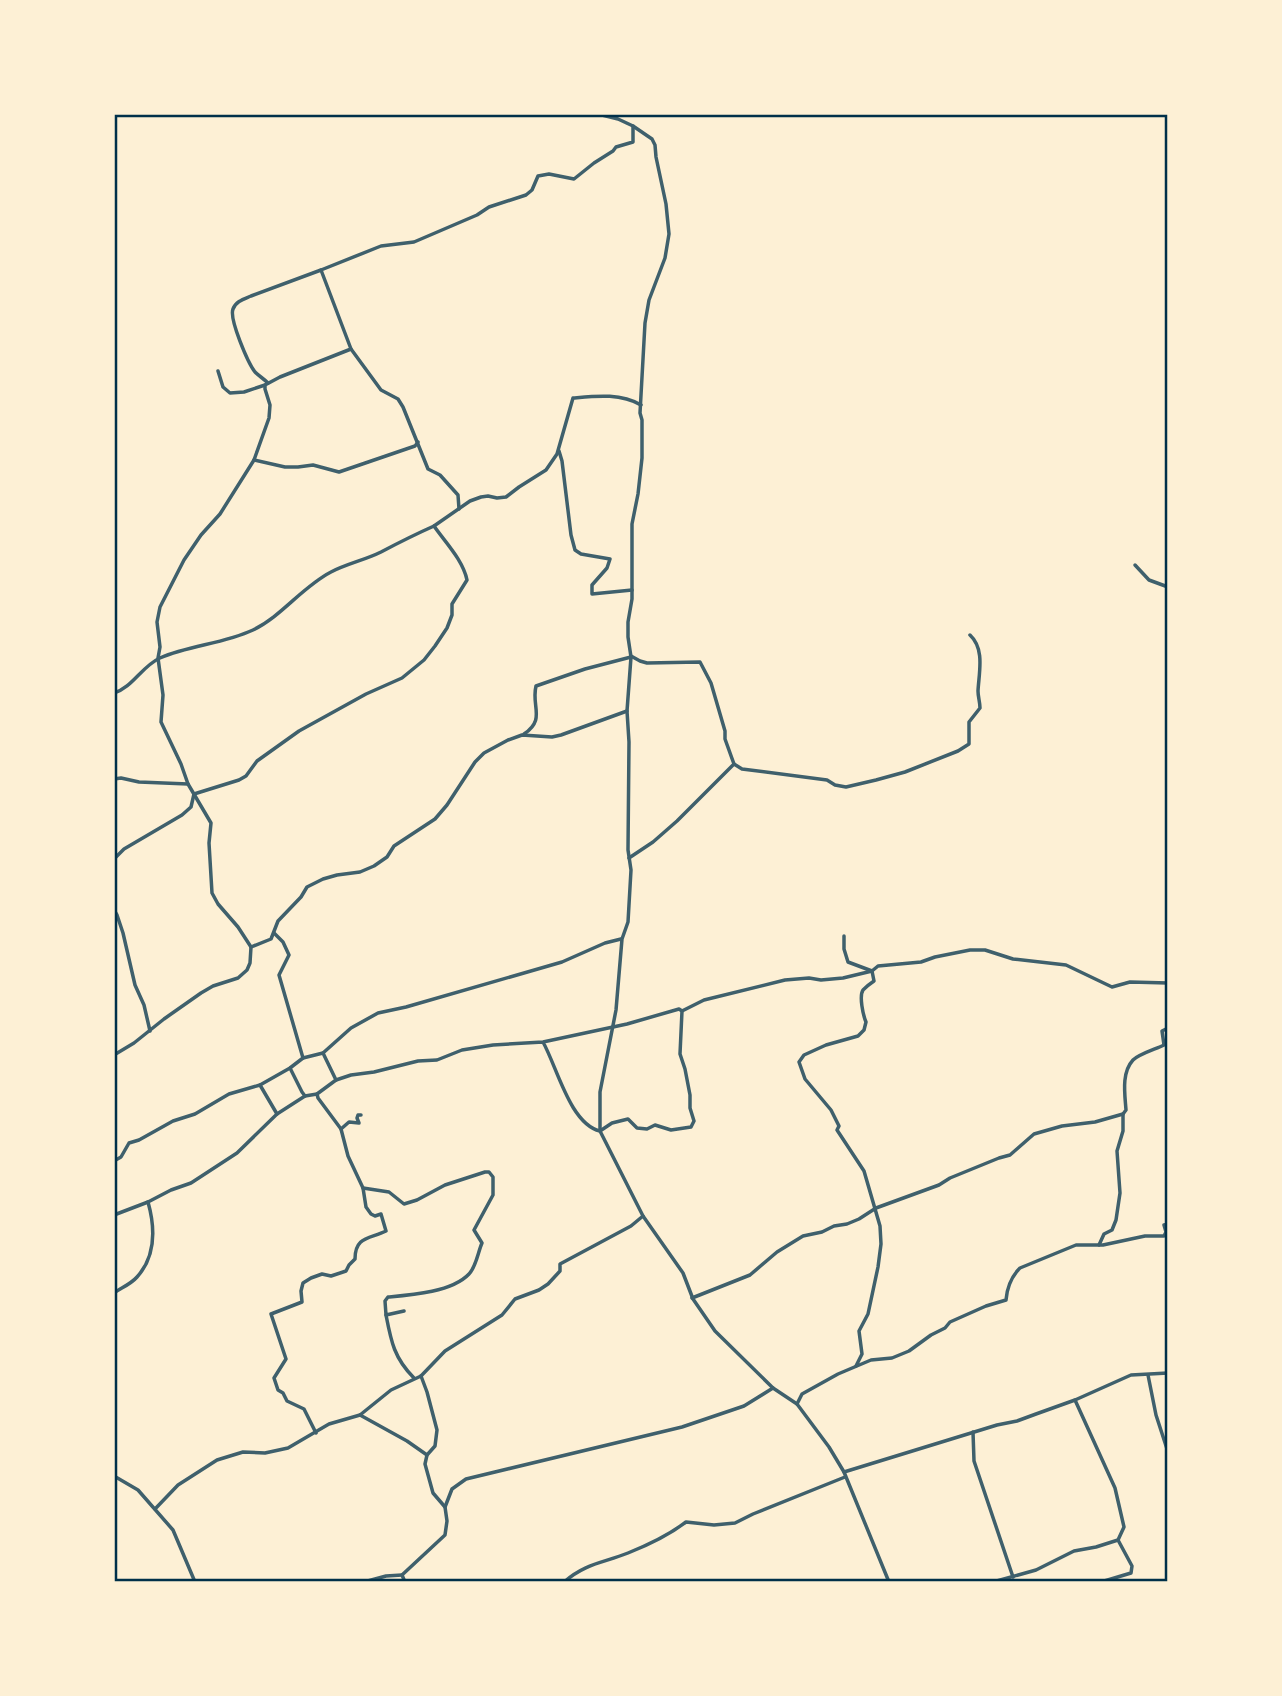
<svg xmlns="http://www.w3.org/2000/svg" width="1282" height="1696" font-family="Roboto,sans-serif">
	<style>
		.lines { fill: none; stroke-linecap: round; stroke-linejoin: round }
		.minor { stroke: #3f606c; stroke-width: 3.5 }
		.neatline { fill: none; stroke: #003049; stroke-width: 2.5 }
	</style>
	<rect width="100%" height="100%" fill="#fdf0d5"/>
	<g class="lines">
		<!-- minor -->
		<g class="minor">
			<polyline points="598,114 618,119 633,126 652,139 655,145 656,157 666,204 669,234 665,258 649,300 645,323 640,413 642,420 642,458 638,494 632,524 632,599 628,622 628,637 631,657 627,711 629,742 628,850 631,870 628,922 622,939 616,1010 600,1092 600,1131 643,1216 683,1273 693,1299 715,1331 773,1388 797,1404 829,1447 844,1472 889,1582"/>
			<polyline points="351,349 381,390 398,399 403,407 428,469 440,475 458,495 459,509"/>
			<polyline points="218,371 223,387 230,393 244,392 265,385"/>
			<path d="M268,383C264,379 259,376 255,372C248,363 229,319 233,309C236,301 244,299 251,296L321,270"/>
			<polyline points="559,451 562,461 571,535 575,550 581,554 610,559 607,568 592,585 592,594 632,590"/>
			<polyline points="254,460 285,467 298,467 313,465 339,472 415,446 418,442"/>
			<path d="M434,526L470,501L481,497L488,496L497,498L506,497L519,487L546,470L557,454L573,398C596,396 620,393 641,405"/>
			<polyline points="1135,565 1149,580 1168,587"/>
			<path d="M114,693C132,688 142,666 160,658C190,645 223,644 253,630C282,616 302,587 331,572C346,564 365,560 381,552C398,543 416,534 434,526C445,542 463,560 467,580L452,604V615L447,628L435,646L424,660L402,678L366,694L299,731L257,761L246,776L239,780L194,794L191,807L182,815L124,849L114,859"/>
			<path d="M524,734C546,719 531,707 536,686L585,669L631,657"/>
			<path d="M734,764L742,769L827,780L835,785L846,787L876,780L905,772L958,751L969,744V722L980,708C980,702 978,697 978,691C979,672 985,649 970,635"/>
			<polyline points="114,779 121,778 139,782 188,784"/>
			<polyline points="629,858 653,842 677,821 734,764 725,739 725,731 711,683 700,662 647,663 640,661 631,656"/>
			<polyline points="114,910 117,915 123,933 135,985 144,1005 150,1031"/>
			<polyline points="274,933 283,942 289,955 279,975 303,1058 323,1053"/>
			<path d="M844,936V949L848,962L872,971L874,981C871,983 865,988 863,990C859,996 863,1015 866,1022L864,1030L858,1036L826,1045L804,1055L799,1062L805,1079L831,1110L839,1126L837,1130L864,1171L880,1226L881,1244L878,1267L868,1314L859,1331L862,1354L856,1366"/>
			<polyline points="251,947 271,939 278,921 301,897 307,887 323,879 337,875 360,872 374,866 387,857 394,846 435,819 447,805 475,762 484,753 508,740 522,735 552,737 561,735 627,711"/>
			<polyline points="682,1011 704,1000 785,980 809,978 821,980 843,978 872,971 878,966 921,962 935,957 970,950 985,950 1013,959 1066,965 1112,987 1130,982 1168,983"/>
			<polyline points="114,1055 134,1043 164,1019 201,993 213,986 238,978 247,970 250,963 251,947 238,927 218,904 212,893 209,843 211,823 188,784 181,764 161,722 163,695 158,658 160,647 157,622 160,607 184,560 201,535 220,514 254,460 269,418 270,405 265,389 265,385 280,377 351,349 321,270 381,246 414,242 477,215 489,207 526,195 532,190 538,176 549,174 574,179 594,163 613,151 616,147 633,142 633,126"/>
			<polyline points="290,1068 302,1092 305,1096"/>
			<path d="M336,1080L351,1075L374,1072L418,1061L437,1060L462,1050L493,1045L543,1042L627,1024L679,1009L682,1011L680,1054L685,1069L690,1095V1108L694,1121L691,1127L671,1130L655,1125L647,1129L637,1128L628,1119L612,1123L600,1131C570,1124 557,1067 543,1042"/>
			<polyline points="260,1085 290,1068 303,1058"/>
			<polyline points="341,1129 349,1122 359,1123 357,1118 358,1115 361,1115"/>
			<polyline points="114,1161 121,1157 129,1143 139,1140 173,1121 195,1114 229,1094 260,1085 277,1114"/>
			<path d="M363,1188L389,1192L404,1204L417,1200L445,1185L485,1172H489L493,1177V1195L474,1230L482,1243C478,1252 476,1267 469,1274C452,1292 412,1295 388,1297L385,1301L386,1315L404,1311"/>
			<polyline points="114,1215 148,1202 171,1190 191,1183 237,1153 277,1114 305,1096 317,1094 336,1080 323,1053 351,1028 378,1013 406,1007 562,962 605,943 621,939"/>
			<path d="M1099,1245L1104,1234L1112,1230L1116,1220L1120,1193L1117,1151L1123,1131V1114L1126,1110C1125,1095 1121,1073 1133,1060C1139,1054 1156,1049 1164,1045L1162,1031L1168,1028"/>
			<path d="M114,1293C121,1288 131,1284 137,1277C156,1256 155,1227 148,1202"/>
			<polyline points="692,1298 750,1275 777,1252 803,1236 822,1232 834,1226 847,1224 859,1219 876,1208 939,1185 950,1178 999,1158 1010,1155 1034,1134 1062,1126 1095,1122 1123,1114"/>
			<path d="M386,1315C391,1341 394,1358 414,1378"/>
			<polyline points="1148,1375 1156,1415 1168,1452"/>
			<path d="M797,1404L802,1394L838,1374L871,1360L892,1358L909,1351L931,1335L945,1328L950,1322L986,1306L1006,1300C1007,1288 1011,1277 1020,1268L1076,1245H1103L1145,1236H1164L1166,1232L1164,1225L1168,1224"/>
			<polyline points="360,1415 407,1441 427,1455"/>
			<polyline points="973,1432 974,1461 1013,1577"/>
			<path d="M316,1433L304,1409L287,1401L283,1393L278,1390L274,1378L286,1359L271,1314L302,1302L301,1291L303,1283L311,1278L322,1274L331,1276L346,1271L349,1265L355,1259C355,1236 370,1239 386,1231L381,1214L375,1216L371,1214L366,1207L363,1188L348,1156L341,1129L318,1098L317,1094"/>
			<polyline points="844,1472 997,1425 1017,1421 1036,1414 1075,1400 1131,1375 1168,1373"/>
			<polyline points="114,1476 138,1490 173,1530 195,1582"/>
			<polyline points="445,1507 452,1489 466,1479 682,1427 744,1406 773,1388"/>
			<polyline points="155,1509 178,1485 217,1460 243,1452 265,1453 288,1448 329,1424 360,1415 391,1390 421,1376 445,1351 502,1315 515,1299 539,1290 548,1284 560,1271 560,1264 631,1226 643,1216"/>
			<polyline points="364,1582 386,1576 402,1575"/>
			<polyline points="405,1582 402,1575 445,1535 447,1521 445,1507 433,1493 425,1464 427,1455 435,1446 437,1430 427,1392 421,1376"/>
			<path d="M564,1582C586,1563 603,1563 628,1553C648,1545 669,1535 686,1522L714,1525L735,1523L753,1514L845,1477"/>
			<polyline points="993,1582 1036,1570 1074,1551 1096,1547 1118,1540 1124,1527 1115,1488 1075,1400"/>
			<polyline points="1101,1582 1131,1573 1132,1566 1118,1540"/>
		</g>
	</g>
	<!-- border -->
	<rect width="1282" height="1696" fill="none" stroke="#fdf0d5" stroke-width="231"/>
	<rect x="116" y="116" width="1050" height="1464" class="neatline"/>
</svg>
